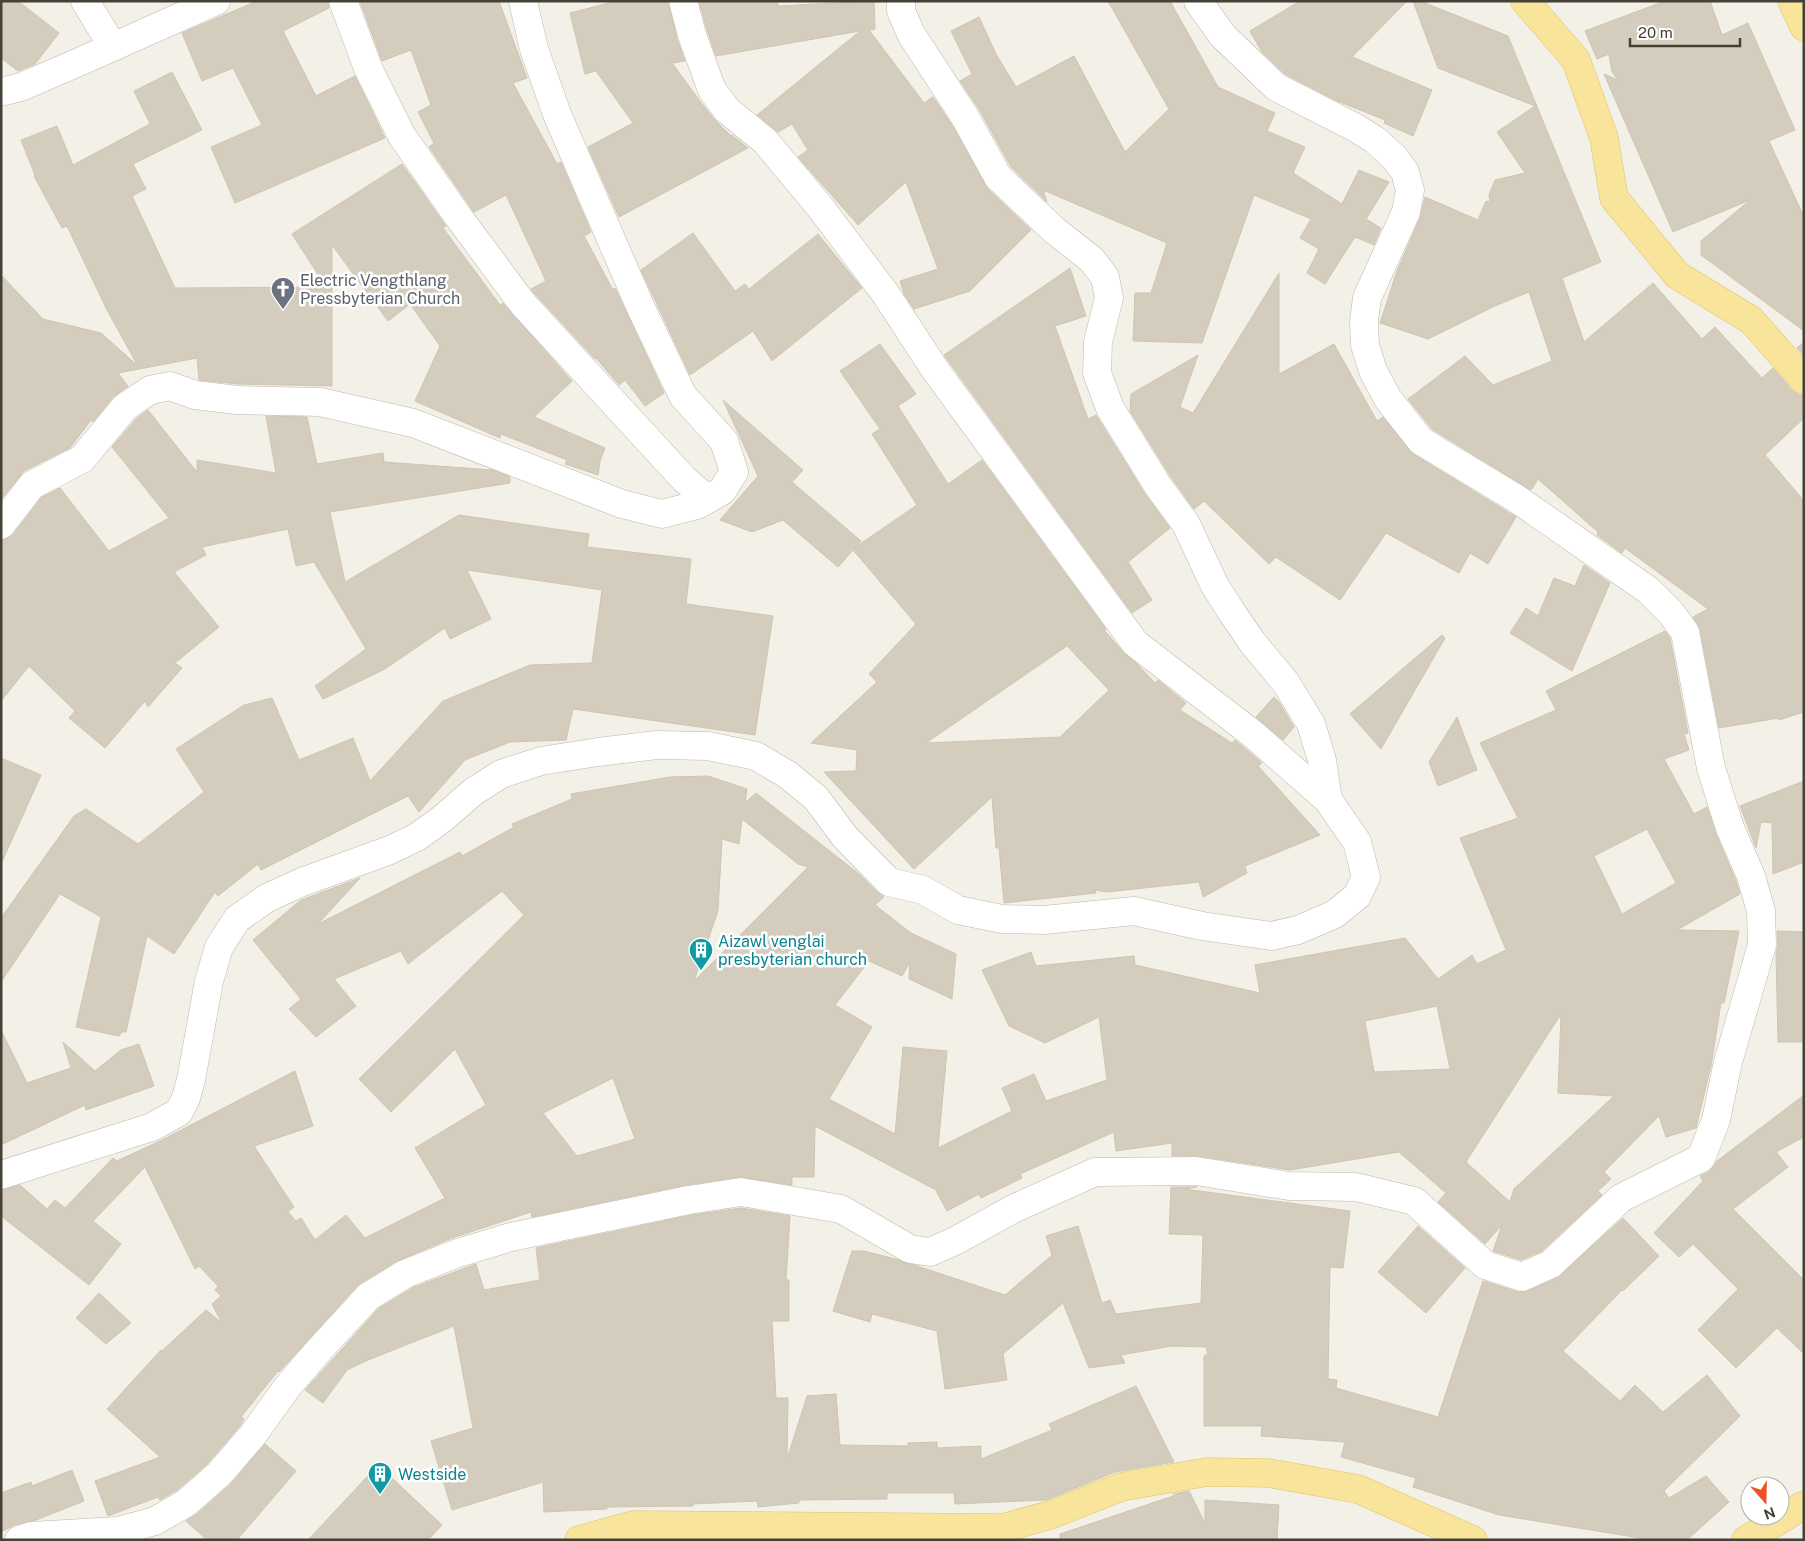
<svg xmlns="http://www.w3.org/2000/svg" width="1805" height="1541" font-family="'Public Sans',sans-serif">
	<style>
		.building { fill: #d4cdbd; stroke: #cec5b1; fill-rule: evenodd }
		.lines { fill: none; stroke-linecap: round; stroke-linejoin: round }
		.minor-casing { stroke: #beb8ab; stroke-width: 29 }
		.primary-casing { stroke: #ddc36c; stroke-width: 29 }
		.minor { stroke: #fff; stroke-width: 28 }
		.primary { stroke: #f8e59b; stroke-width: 28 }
		.labels { text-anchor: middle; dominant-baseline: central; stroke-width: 5; stroke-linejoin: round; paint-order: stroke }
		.worship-label { font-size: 16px; fill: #5b616d; stroke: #fff; text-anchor: start }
		.culture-label { font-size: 16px; fill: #0d838f; stroke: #fff; text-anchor: start }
	</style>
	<rect width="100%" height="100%" fill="#f3f0e7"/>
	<!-- building -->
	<g class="building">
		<polygon points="1,1 18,1 59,33 35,64 18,71 1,58"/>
		<polygon points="257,1 328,1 329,8 283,31 316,96 355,76 385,138 235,203 211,147 262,125 233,68 202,81 182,33"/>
		<polygon points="360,1 499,1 527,78 513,83 557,164 561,162 591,232 584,236 613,290 615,288 664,393 645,406 625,380 619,385 596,358 595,359 535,294 531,289 546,281 506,195 474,212 429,147 434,143 418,112 431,105 411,50 382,61"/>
		<polygon points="617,1 668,1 677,39 685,61 672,63 702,104 715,120 731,136 732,135 748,148 619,217 588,147 633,123 596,71 585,74 570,13"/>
		<polygon points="699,1 777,1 778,6 874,1 875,29 869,30 924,103 933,97 952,125 987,188 1031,230 970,291 914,309 904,294 900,281 938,269 906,182 858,225 798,157 808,150 792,124 778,132 757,115 860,31 716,56 707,30"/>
		<polygon points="1108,1 1170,1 1218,87 1275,113 1267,131 1305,147 1293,173 1342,204 1359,170 1389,182 1366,219 1381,228 1374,245 1355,237 1325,284 1307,273 1319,249 1300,238 1311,219 1254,195 1202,343 1133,341 1135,293 1151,293 1167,243 1043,190 1047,202 1011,167 979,109 960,81 972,74 951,31 979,17 996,54 1016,87 1074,56 1125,152 1169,109"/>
		<polygon points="1300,1 1407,1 1352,57 1432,90 1413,136 1384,123 1385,120 1335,100 1285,74 1262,52 1250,31"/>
		<polygon points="1413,1 1420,1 1508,36 1601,262 1562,278 1584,342 1653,283 1702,339 1715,327 1762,378 1773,368 1792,390 1799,395 1804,395 1804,418 1765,455 1804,501 1804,712 1779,720 1779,718 1719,728 1700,629 1693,617 1708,609 1625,548 1622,553 1597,535 1598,532 1538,479 1531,490 1432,429 1408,399 1465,356 1493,385 1552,361 1529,292 1495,306 1428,339 1380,323 1397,271 1420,218 1425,197 1478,220 1486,201 1490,202 1489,195 1495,180 1525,173 1497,132 1535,106 1438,68"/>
		<polygon points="1665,1 1710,1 1722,35 1748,23 1795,130 1769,141 1804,217 1804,331 1701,255 1701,241 1750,200 1673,232 1604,74 1618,80 1612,72 1609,54 1597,59 1585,31"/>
		<polygon points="172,72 202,130 133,164 146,189 132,196 175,288 326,287 292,234 402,164 446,226 443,228 500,305 503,303 572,381 534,417 605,448 600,461 598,475 565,464 567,460 501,434 500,438 415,401 440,346 410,304 388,321 332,245 332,386 238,384 199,380 197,358 118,373 128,386 113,397 93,422 91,420 70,448 24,471 1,499 1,275 43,319 101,333 138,366 107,310 67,226 62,228 34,176 35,175 21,140 57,126 73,165 150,124 134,91"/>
		<polygon points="693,233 735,291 745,284 749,289 818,234 862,288 772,361 753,331 690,375 641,270"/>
		<polygon points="1070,268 1086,316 1055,326 1088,419 1096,415 1145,494 1170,528 1128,562 1152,600 1132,613 944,355"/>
		<polygon points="1279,273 1279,374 1334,344 1377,421 1383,417 1413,454 1516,517 1488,564 1470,553 1459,573 1386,533 1340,600 1276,557 1269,564 1204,501 1194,509 1171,477 1130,411 1131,394 1198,355 1180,407 1193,413"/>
		<polygon points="1804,342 1804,356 1797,348"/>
		<path d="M880,344L916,394L898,406L948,484L982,460L1106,629L1104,630L1123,652L1137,664L1155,683L1158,680L1186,703L1180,710L1232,743L1235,740L1262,763L1258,766L1320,835L1245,866L1247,873L1203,897L1199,882L1107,892L1095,890L1096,893L1004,903L999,848H996L992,797L914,869L824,772L856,771L857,750L811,743L877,682L869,674L916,624L853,550L838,567L783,520L752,532L720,520L758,476L723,400L803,470L792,482L861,541L854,548L917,505L872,434L880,429L840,371ZM1067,646L1109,690L1060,737L926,743Z"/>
		<polygon points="148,410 197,472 197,460 276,473 266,416 307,417 317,464 383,453 384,462 492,470 510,477 510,483 330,512 345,582 459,515 589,534 587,547 691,559 686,604 773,616 755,735 573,709 566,740 510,742 465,760 419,812 408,796 261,870 258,864 218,896 215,892 174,954 147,936 126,1032 122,1032 119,1036 76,1027 101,917 60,894 1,982 1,918 74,816 86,809 138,844 204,792 176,749 244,705 272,698 299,760 353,738 370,781 443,701 530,665 592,663 602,590 467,570 491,619 450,639 445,628 385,669 323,699 315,686 366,649 314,562 296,566 288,529 202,547 206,555 174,572 219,627 175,663 182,668 148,707 145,701 105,748 69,718 75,711 29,666 1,701 1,540 7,539 13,535 42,497 60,488 109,551 169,518 112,447 136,419"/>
		<polygon points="1584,565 1610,583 1572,671 1510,633 1526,608 1538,616 1554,578 1575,586"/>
		<path d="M1665,631L1670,638L1688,733L1684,734L1689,750L1664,759L1694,814L1707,807L1716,834L1736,881L1740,894L1677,930L1739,931L1724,1003H1721L1711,1066L1696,1128L1666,1137L1659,1116L1604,1172L1611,1179L1598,1191L1602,1195L1542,1251L1521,1260L1493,1251L1502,1225L1485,1244L1438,1202L1446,1193L1399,1152L1290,1170L1198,1156H1172V1143L1116,1151L1114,1132L1020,1174L1022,1178L981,1198L979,1194L947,1211L934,1187V1189L815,1126L814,1177H792V1185L739,1177L686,1185L532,1217L531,1212L452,1238L397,1261L358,1285L279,1372L278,1371L241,1417L244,1419L240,1426L208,1463L177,1490L160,1500L158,1497L108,1516L95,1481L160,1457L107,1409L161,1350L162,1351L206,1310L222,1323L212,1304L221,1296L215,1290L218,1286L199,1266L195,1269L145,1167L93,1221L121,1244L89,1285L1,1216V1190L20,1185L47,1209L55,1200L65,1208L113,1158L117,1161L160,1141L295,1071L313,1126L254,1146L294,1207L288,1212L296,1221L301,1218L315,1240L346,1215L365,1238L445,1198L415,1148L486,1105L455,1049L391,1112L359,1079L524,915L502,891L408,964L401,951L334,979L356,1006L316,1037L289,1009L301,999L253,940L301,900L360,878L318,924L460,852L462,856L514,827L512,824L572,799L571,794L670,777L708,776L747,789L745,803L756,793L859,874L878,893L884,897L875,905L911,933L956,954L952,999L909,979L910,962L902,976L869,961L835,1005L872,1027L829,1099L895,1134L903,1047L947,1051L938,1148L1012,1111L1002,1088L1034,1074L1046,1101L1107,1080L1099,1017L1045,1043L1009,1026L982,970L1031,952L1036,966L1134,956L1135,965L1260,993L1255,965L1405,938L1438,979L1472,955L1477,964L1506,950L1460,838L1518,818L1480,743L1556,710L1546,691ZM742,819L798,864L808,867L694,981L718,911L722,839L739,844ZM1647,829L1676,883L1622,914L1594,856ZM1437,1006L1450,1069L1374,1072L1365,1021ZM1561,1014L1558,1093L1614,1096L1514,1189L1510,1202L1466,1162ZM613,1078L635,1139L577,1156L543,1113Z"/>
		<polygon points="1442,635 1445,638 1381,749 1350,714"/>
		<polygon points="1274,697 1279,702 1294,727 1283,740 1256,717"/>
		<polygon points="1457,717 1477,770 1438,786 1429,762"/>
		<polygon points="1,758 41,775 1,864"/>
		<polygon points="1804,781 1804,862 1773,874 1772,823 1761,822 1756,848 1740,806"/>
		<polygon points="1777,931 1804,932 1804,1042 1778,1042 1776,954 1778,945"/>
		<polygon points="1,1030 27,1083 71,1068 63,1042 95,1071 121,1050 139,1044 154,1086 86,1110 85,1105 1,1145"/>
		<polygon points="1804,1095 1804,1137 1776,1152 1788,1167 1733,1209 1804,1280 1804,1354 1777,1328 1736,1368 1698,1330 1738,1289 1693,1244 1679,1257 1654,1233 1703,1181 1700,1176 1709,1172 1717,1161"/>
		<polygon points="1171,1187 1197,1187 1184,1189 1350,1211 1343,1268 1330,1267 1328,1379 1337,1380 1336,1388 1438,1417 1483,1281 1518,1292 1528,1291 1557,1278 1623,1218 1659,1256 1623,1291 1622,1290 1563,1351 1620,1401 1635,1385 1663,1412 1707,1375 1740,1416 1664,1491 1669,1498 1706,1476 1729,1502 1687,1540 1652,1540 1499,1515 1413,1487 1416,1478 1341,1457 1345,1442 1261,1436 1262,1426 1204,1426 1204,1356 1208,1354 1206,1347 1172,1346 1121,1355 1125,1363 1089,1368 1063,1303 1003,1354 1007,1380 945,1389 937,1331 872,1314 870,1322 833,1311 852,1251 864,1251 899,1260 1005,1295 1052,1255 1046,1236 1078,1226 1102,1303 1110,1300 1116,1314 1201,1303 1203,1235 1169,1234"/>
		<polygon points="741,1208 790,1216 786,1280 789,1280 789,1321 772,1321 776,1398 788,1398 787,1459 807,1396 836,1394 840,1445 908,1446 908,1443 937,1442 937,1448 981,1446 981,1459 1052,1430 1049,1424 1136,1386 1174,1462 1115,1472 1046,1500 955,1504 954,1493 887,1493 887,1499 799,1500 799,1503 758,1507 757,1501 693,1504 693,1506 607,1507 607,1509 544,1512 543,1482 452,1510 431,1441 473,1428 454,1326 368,1360 347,1370 323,1403 305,1390 379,1308 412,1288 476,1264 484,1290 540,1280 536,1248 692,1215"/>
		<polygon points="1418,1226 1465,1268 1426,1313 1378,1272"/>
		<polygon points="99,1293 131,1323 106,1344 76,1318"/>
		<polygon points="265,1444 296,1471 237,1540 207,1540 186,1521 196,1515 229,1486"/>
		<polygon points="378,1465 442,1525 428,1540 308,1540"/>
		<polygon points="72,1470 84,1501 36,1520 14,1525 1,1532 1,1493 31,1482 32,1486"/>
		<polygon points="1189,1491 1205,1523 1205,1500 1279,1505 1277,1540 1060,1540 1060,1534 1182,1493 1173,1494"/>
	</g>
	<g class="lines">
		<defs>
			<g id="minor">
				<polyline points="85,1 113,47"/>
				<polyline points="343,1 368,68 402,136 457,215 523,304 684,479 707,499"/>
				<polyline points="901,1 901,11 911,34 965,117 998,177 1054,230 1092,260 1105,277 1109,298 1098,342 1097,373 1110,408 1158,486 1186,524 1215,586 1233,614 1252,642 1286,683 1311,724 1322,760 1328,800"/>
				<polyline points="1,92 21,87 79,62 216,1"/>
				<polyline points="1,525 32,485 82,459 125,407 150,390 170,386 195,395 237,400 320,402 413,423 622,504 662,514 697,505 722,491 734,472 724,441 683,396 640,306 557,114 534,49 523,1"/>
				<polyline points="1,1175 152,1127 179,1112 186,1098 191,1080 209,981 219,947 237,919 267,898 302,882 390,850 417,837 442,819 473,792 501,774 541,761 598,752 657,745 708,746 756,756 788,775 816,798 845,837 889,882 923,890 958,910 1002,919 1044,920 1134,911 1202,926 1271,936 1298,930 1335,914 1357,896 1366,877 1357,842 1328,800 1254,735 1135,643 936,371 885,293 820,207 765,141 727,110 712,90 692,35 683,1"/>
				<polyline points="19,1540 31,1536 118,1531 155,1521 186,1503 219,1474 252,1436 288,1386 320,1349 369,1296 405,1274 458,1253 511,1237 689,1200 741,1192 841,1209 910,1249 930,1252 955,1241 1013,1209 1095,1172 1196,1171 1289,1186 1356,1187 1414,1201 1485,1265 1522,1277 1551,1264 1621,1198 1701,1158 1716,1120 1728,1062 1762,945 1761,911 1751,876 1730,828 1711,768 1685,632 1671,613 1648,590 1517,499 1421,441 1388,399 1373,371 1365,345 1364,321 1367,298 1406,212 1410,190 1405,172 1394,157 1375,140 1356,128 1276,87 1223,36 1198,1"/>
			</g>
			<g id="primary">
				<polyline points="1525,1 1576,60 1604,138 1614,198 1677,275 1751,320 1804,380"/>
				<polyline points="1792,1 1804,27"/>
				<polyline points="579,1540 633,1525 1003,1528 1050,1515 1121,1487 1207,1472 1269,1473 1358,1489 1473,1540"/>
				<polyline points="1746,1540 1804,1505"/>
			</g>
		</defs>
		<!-- minor casing -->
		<use href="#minor" class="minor-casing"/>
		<!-- primary casing -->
		<use href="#primary" class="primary-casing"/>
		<!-- minor -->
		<use href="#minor" class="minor"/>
		<!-- primary -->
		<use href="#primary" class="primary"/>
	</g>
	<!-- icons -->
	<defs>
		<symbol id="church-pin" viewBox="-11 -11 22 30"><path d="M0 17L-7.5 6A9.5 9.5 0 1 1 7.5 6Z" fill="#6b7280" stroke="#fff"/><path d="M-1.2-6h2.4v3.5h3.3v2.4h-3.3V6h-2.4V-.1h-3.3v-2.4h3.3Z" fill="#fff"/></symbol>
		<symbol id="building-pin" viewBox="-11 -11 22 30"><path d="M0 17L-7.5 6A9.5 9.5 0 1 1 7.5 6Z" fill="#0f9aa8" stroke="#fff"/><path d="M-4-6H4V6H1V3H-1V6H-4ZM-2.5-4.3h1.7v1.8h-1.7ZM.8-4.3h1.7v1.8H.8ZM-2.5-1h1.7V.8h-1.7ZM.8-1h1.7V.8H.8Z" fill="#fff"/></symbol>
	</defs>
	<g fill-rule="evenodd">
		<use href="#church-pin" x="269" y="275" width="28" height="38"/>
		<use href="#building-pin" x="687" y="936" width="28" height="38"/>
		<use href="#building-pin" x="366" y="1460" width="28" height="38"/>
	</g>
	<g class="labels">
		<!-- worship labels -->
		<g class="worship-label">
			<text x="300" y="280">Electric Vengthlang<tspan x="300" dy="18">Pressbyterian Church</tspan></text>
		</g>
		<!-- culture labels -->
		<g class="culture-label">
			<text x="718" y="941">Aizawl venglai<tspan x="718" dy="18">presbyterian church</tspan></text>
			<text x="398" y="1474">Westside</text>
		</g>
	</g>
	<!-- border -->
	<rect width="1805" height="1541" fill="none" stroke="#454137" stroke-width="5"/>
	<!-- north arrow -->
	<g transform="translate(1765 1501) rotate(160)"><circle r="24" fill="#ffffff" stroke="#b5b3af"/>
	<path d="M0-4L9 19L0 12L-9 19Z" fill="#ed5224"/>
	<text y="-8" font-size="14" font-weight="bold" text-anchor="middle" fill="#454137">N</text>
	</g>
	<!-- scale -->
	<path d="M1630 38v8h110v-8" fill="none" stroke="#454137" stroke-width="2.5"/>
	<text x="1638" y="38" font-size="15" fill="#454137" stroke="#ffffff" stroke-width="4" paint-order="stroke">20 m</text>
</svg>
